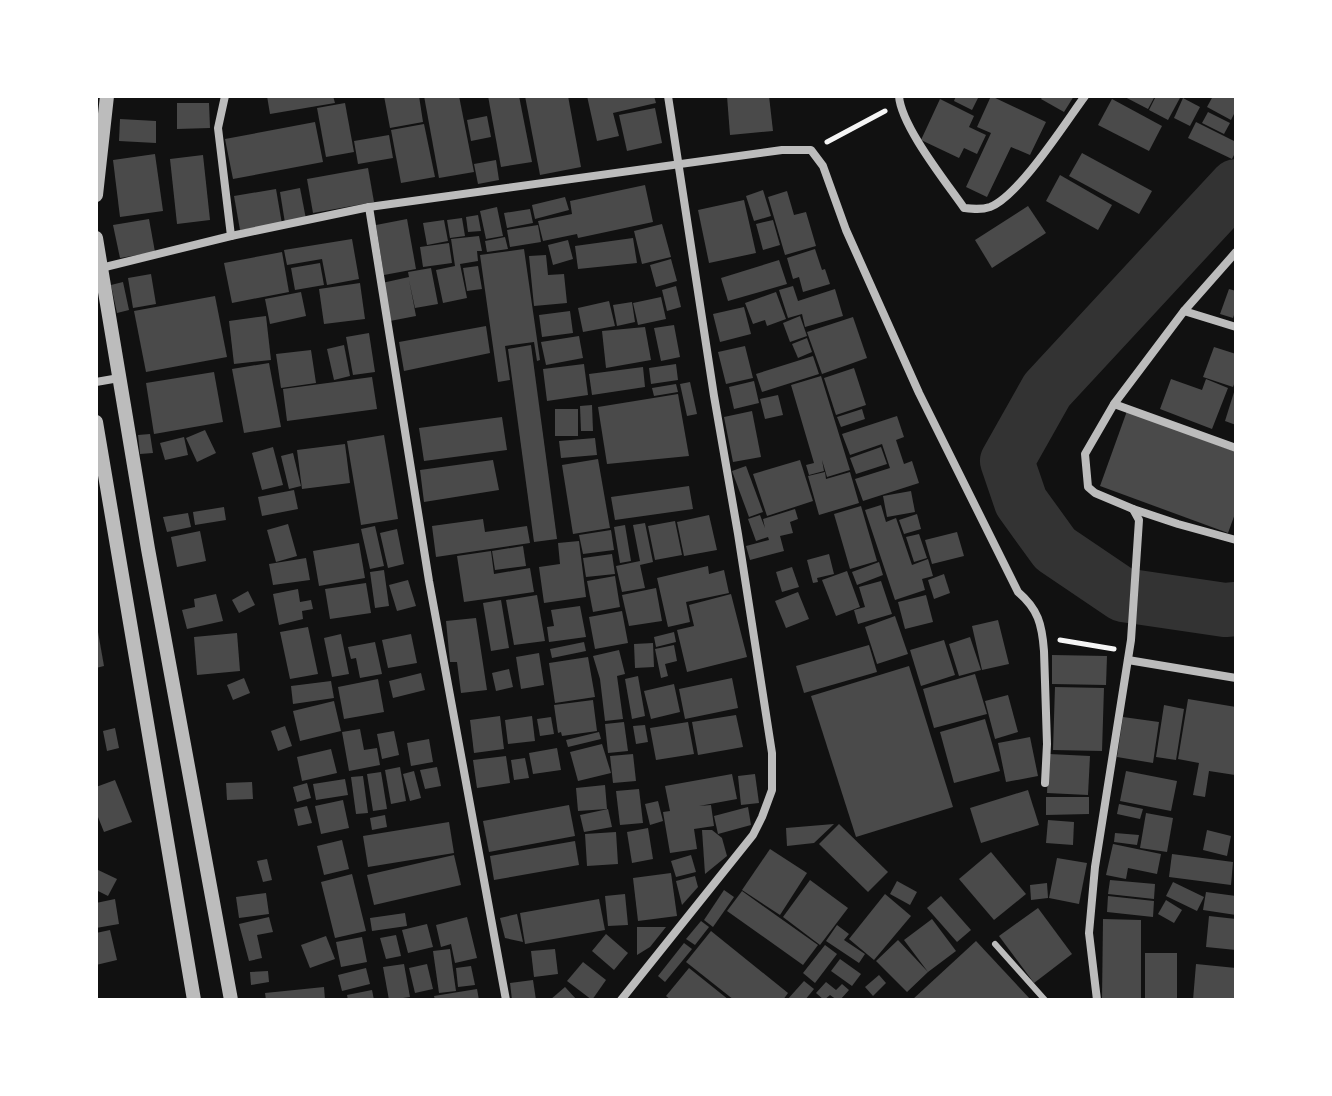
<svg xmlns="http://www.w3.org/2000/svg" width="1332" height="1096" font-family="Signika,sans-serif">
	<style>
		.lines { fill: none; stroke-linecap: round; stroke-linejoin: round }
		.river { stroke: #333; stroke-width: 54 }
		.building { fill: #4a4a4a }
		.path { stroke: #f5f5f5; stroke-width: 5 }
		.service { stroke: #bcbcbc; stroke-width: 6 }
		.minor { stroke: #bcbcbc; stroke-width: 8 }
		.tertiary { stroke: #bcbcbc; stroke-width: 14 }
	</style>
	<rect width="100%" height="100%" fill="#111"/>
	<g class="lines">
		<!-- river -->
		<polyline class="river" points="1236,186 1047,390 1007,461 1021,502 1055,549 1123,595 1225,610 1236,609"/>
	</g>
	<!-- building -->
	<g class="building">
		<polygon points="267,96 333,96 335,103 270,114"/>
		<polygon points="384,96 419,96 423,122 390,128"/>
		<polygon points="424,96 459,96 474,172 439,178"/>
		<polygon points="488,96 519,96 532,162 501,167"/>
		<polygon points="525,96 568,96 581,167 540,175"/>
		<polygon points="587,96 654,96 656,103 613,113 619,136 597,141"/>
		<polygon points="727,96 769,96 773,131 730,135"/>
		<polygon points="956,96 979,96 972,110 954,101"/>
		<polygon points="991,96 1046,122 1030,155 1011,147 987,197 966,187 991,133 977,127"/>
		<polygon points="1043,96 1074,96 1064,112 1041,99"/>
		<polygon points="1123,96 1155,96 1148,109"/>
		<polygon points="1156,96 1181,96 1168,120 1149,110"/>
		<polygon points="1213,96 1236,97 1236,110 1231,120 1207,107"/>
		<polygon points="1183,98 1200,107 1190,126 1174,118"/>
		<polygon points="940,99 974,116 969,127 986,135 977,154 964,148 959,158 921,140"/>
		<polygon points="1112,99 1162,126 1149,151 1098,125"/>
		<polygon points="177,103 209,103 210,128 177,129"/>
		<polygon points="345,103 354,152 326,157 317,108"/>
		<polygon points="655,108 662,143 627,151 619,115"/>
		<polygon points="1208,112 1230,123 1224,134 1202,123"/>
		<polygon points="487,116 491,137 471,141 467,120"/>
		<polygon points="120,119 156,121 156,143 119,141"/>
		<polygon points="315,122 323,162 233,179 225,139"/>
		<polygon points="1196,122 1236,142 1236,151 1232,159 1188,138"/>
		<polygon points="424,124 435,177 401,183 391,130"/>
		<polygon points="389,135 393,158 358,164 354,141"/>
		<polygon points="1082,153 1152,191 1139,214 1069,176"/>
		<polygon points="155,154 163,211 120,217 113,160"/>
		<polygon points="203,155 210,220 177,224 170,159"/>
		<polygon points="496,160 499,180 478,184 474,164"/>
		<polygon points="368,168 374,202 313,213 307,179"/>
		<polygon points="1060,175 1112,205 1098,230 1046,201"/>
		<polygon points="645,185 653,222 578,238 577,234 543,241 538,221 572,214 570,201"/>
		<polygon points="300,188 306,219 285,223 280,192"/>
		<polygon points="276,189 282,224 240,230 234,196"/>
		<polygon points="763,190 771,216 754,221 746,196"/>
		<polygon points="787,191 794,215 806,212 816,246 785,255 768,197"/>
		<polygon points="565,197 569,210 535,219 532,205"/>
		<polygon points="744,200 756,253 709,263 698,210"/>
		<polygon points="1028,206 1046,233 992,268 975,240"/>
		<polygon points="497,207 503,236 486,239 480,211"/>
		<polygon points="530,209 533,223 507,228 504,213"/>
		<polygon points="478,215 481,231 468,232 466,217"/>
		<polygon points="462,218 465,236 450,238 447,220"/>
		<polygon points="149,219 155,252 120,258 113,225"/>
		<polygon points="407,219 416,269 384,275 376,225"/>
		<polygon points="444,220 448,241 427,245 423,223"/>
		<polygon points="773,220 780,245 763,250 756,224"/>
		<polygon points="662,224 671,257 642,264 634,231"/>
		<polygon points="538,225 541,242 510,247 507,230"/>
		<polygon points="479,236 482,251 477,251 478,261 460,264 467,298 443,303 436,270 455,266 451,239"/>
		<polygon points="505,237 508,249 487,252 485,241"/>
		<polygon points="633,238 637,263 578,269 575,246"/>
		<polygon points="352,239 359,279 327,285 322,259 287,265 284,250"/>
		<polygon points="568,240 573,259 553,265 548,245"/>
		<polygon points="449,243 452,263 423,267 420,247"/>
		<polygon points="524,249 540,360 537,361 534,342 505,346 510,380 498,382 480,255"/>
		<polygon points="815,249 822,270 825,269 830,284 803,292 799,277 793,279 787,258"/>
		<polygon points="282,252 289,292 232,303 224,263"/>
		<polygon points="546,255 548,275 564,274 567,303 534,306 529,256"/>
		<polygon points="671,259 677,281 656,287 650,265"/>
		<polygon points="779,260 787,284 728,301 721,278"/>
		<polygon points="320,263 324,285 295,290 291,268"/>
		<polygon points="478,266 482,289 467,291 463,268"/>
		<polygon points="431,268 438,304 415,308 409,280 416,316 390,321 382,283 409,277 408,272"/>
		<polygon points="151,274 156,304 133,308 128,278"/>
		<polygon points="123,282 129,310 117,313 111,285"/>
		<polygon points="360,283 365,319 324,324 319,289"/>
		<polygon points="676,286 681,307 667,311 662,290"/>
		<polygon points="793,286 798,301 835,289 843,316 805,327 802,314 788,318 779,290"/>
		<polygon points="1229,289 1236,291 1236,309 1233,318 1220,314"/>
		<polygon points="301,292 306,316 270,324 265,299"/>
		<polygon points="776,292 786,319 767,326 765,320 753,324 745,303"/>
		<polygon points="215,296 227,357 146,372 134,311"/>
		<polygon points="661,297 666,319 638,325 633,303"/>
		<polygon points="609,301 615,326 583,332 578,308"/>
		<polygon points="632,302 635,322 617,326 613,305"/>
		<polygon points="744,307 751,334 720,342 713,314"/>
		<polygon points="570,311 573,333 542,337 539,315"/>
		<polygon points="266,316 271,360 234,364 229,321"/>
		<polygon points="800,316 807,336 790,342 783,323"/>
		<polygon points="853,317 867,358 822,374 807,332"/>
		<polygon points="674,325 680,357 661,361 654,328"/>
		<polygon points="486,326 490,353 404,371 399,342"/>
		<polygon points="645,327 651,360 606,368 602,331"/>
		<polygon points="369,333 375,372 353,375 346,337"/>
		<polygon points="579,336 583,358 546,365 541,342"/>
		<polygon points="807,338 812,352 798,358 792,344"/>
		<polygon points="344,345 350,376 334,380 327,349"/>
		<polygon points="531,345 557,539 534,542 508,349"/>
		<polygon points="745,346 753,378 726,384 718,352"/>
		<polygon points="1214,347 1236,354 1236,379 1233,387 1203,377"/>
		<polygon points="311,350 316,383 281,388 276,354"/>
		<polygon points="813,356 819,374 762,392 756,374"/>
		<polygon points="269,363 281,427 244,433 232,369"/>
		<polygon points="584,364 588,395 547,401 543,369"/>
		<polygon points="676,364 678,380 651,384 649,368"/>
		<polygon points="643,367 645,387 592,395 589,374"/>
		<polygon points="854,368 866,405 836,415 824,378"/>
		<polygon points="214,372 223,422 154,434 146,383"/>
		<polygon points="821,376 850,470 827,477 822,460 824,471 809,475 806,465 814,463 791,385"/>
		<polygon points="372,377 377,409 287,421 283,389"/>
		<polygon points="1171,379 1202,390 1206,379 1228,388 1212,429 1160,409"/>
		<polygon points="754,381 759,403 734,409 729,387"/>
		<polygon points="690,382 697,414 687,416 680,384"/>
		<polygon points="676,384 678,392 654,396 652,388"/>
		<polygon points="1235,389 1236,389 1236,425 1225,421"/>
		<polygon points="678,394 689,456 607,464 598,407"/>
		<polygon points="778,395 783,415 765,419 760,399"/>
		<polygon points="592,405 593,431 581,431 580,406"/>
		<rect x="555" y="409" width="23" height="27"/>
		<polygon points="862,409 865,419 841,427 837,417"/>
		<polygon points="752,411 761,457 733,462 724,417"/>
		<polygon points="1127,411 1236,452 1236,511 1228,533 1100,486"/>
		<polygon points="897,416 904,437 896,440 904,464 912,461 919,483 863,501 855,479 890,468 882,444 850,455 842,434"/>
		<polygon points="502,417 507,450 424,461 419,428"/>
		<polygon points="205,430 216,453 197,462 186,438"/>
		<polygon points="150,434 153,453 140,454 138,435"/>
		<polygon points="384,435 398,519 361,525 347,441"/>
		<polygon points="184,437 188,455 165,460 160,443"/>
		<polygon points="595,438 597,455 561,458 559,441"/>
		<polygon points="345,444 350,483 302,489 297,450"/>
		<polygon points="273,447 283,485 262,490 252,453"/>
		<polygon points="881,447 887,464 856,474 850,458"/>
		<polygon points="293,453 301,486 289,489 281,456"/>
		<polygon points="598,459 610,528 573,534 562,465"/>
		<polygon points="493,460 499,490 424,502 420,470"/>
		<polygon points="800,460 813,501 767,516 753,474"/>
		<polygon points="746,466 763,512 749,517 732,471"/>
		<polygon points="825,472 826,479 850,472 859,503 819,515 808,476"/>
		<polygon points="689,486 693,509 615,520 611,497"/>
		<polygon points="294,490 298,509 262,516 258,497"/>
		<polygon points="911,491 915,512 887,517 883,496"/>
		<polygon points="881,505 886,522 896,518 912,565 928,559 933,576 922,579 925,590 895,600 865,510"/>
		<polygon points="861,506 877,561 850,569 834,514"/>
		<polygon points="224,507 226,520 195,525 193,512"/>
		<polygon points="795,509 798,519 790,522 793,533 780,536 784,551 750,560 746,546 769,540 768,537 756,541 748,519 760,515 765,528 763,519"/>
		<polygon points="188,513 191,527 167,532 163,517"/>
		<polygon points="917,514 921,529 904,534 899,520"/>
		<polygon points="709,515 717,550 684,556 677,522"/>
		<polygon points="483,519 485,532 527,526 530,543 436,557 432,526"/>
		<polygon points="675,521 682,555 655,560 648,526"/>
		<polygon points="645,523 653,562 640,565 645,588 622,592 616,566 640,561 633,525"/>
		<polygon points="288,524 297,556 276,562 267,530"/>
		<polygon points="625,525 631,561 620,563 614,527"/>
		<polygon points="375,526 384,566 370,569 361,529"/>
		<polygon points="397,529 404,564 388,568 380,533"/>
		<polygon points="611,530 614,550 583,554 579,535"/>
		<polygon points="200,531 206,561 177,567 171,537"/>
		<polygon points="957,532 964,556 932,564 925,540"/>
		<polygon points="919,534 927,558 914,562 906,537"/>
		<polygon points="579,541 586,597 544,603 539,567 560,564 558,543"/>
		<polygon points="359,543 365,578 319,586 313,551"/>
		<polygon points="523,546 526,566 495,570 492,551"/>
		<polygon points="491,551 494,574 530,568 534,592 464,602 457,556"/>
		<polygon points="612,554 615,574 586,577 583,558"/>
		<polygon points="829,554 834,574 817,578 818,582 813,583 807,560"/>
		<polygon points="306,558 310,580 273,585 269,564"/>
		<polygon points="879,562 883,575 857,585 852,572"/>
		<polygon points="708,566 709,574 724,570 729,593 686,602 690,622 668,627 657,578"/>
		<polygon points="792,567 799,587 782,592 776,572"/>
		<polygon points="384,570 389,606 375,608 370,572"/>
		<polygon points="847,571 860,607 836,616 822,580"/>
		<polygon points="944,574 950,593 934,599 928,580"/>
		<polygon points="615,576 620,607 593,612 587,581"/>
		<polygon points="408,580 416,606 397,611 389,585"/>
		<polygon points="881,581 892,614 858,624 854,610 865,607 859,587"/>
		<polygon points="366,583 371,613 330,619 325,589"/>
		<polygon points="656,588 662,621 629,626 622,595"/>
		<polygon points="298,589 300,602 311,600 313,609 302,611 303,619 279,625 273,594"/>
		<polygon points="248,591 255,605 239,613 232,600"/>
		<polygon points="798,592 809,619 786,628 775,601"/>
		<polygon points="216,594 223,621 187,629 182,610 195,607 194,599"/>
		<polygon points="731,594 747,657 687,672 677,630 694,626 689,605"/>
		<polygon points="537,595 545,641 514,645 506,600"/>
		<polygon points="926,595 933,622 905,629 898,602"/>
		<polygon points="501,600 509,648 491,651 483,603"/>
		<polygon points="580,606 586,637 549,642 547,627 554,626 551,610"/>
		<polygon points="622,611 628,643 595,649 589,617"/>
		<polygon points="895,616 908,654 877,664 865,627"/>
		<polygon points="476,618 487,690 461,693 457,662 450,662 446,621"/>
		<polygon points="998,620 1009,664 982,670 972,626"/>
		<polygon points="308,627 318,674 290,679 280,632"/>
		<polygon points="96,632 98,632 104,666 96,668"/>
		<polygon points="674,632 676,642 656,647 654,637"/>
		<polygon points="237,633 240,671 197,675 194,637"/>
		<polygon points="341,634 349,674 332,677 324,638"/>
		<polygon points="411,634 417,663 388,668 382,640"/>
		<polygon points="970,637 981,670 959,676 949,644"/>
		<polygon points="944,640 955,675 921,686 910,650"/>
		<polygon points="375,642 382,674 360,678 356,658 351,659 348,647"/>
		<polygon points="584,642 586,651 552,658 550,649"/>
		<polygon points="653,643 654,667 635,668 634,644"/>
		<polygon points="674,645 677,661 665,664 668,676 661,678 655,649"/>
		<polygon points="869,645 877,672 804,693 796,666"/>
		<polygon points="619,650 625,674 617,676 623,719 605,721 600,679 593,656"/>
		<polygon points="539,653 544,685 521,689 516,657"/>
		<polygon points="1052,655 1107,656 1106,685 1052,684"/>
		<polygon points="588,657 595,697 555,703 549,663"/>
		<polygon points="909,666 953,807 856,837 811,696"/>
		<polygon points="509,669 513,687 496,691 492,673"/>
		<polygon points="421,673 425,690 393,698 389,681"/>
		<polygon points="975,674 987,714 934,728 923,689"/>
		<polygon points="638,676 645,716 632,719 625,679"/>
		<polygon points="244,678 250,693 233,700 227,685"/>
		<polygon points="732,678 738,708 685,719 679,689"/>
		<polygon points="378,679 384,712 344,719 338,687"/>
		<polygon points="331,681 334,698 293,704 291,686"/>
		<polygon points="674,684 680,712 651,719 644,691"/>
		<polygon points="1055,687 1104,688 1102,751 1053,750"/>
		<polygon points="1008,695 1018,732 995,739 985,701"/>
		<polygon points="1188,699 1236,707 1235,775 1209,771 1205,797 1193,795 1199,763 1178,759"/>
		<polygon points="593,700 597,731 562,736 561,732 558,733 554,705"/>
		<polygon points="334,701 341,731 300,741 293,711"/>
		<polygon points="1164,705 1184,709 1176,760 1156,757"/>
		<polygon points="736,715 743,747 698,755 692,722"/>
		<polygon points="500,716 504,749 474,753 470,720"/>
		<polygon points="532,716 535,741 508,744 505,720"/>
		<polygon points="551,717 554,734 540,736 537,719"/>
		<polygon points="1123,717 1159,722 1153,763 1117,757"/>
		<polygon points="985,719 1000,771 954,783 940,732"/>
		<polygon points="624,722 628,751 608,753 605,724"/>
		<polygon points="688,722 694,754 656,760 650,728"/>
		<polygon points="645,725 648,742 636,744 633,726"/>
		<polygon points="285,726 292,746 278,751 271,731"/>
		<polygon points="115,728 119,748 107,751 103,731"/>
		<polygon points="360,729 364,750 377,748 380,765 349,771 342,732"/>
		<polygon points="394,731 399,755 382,759 377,734"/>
		<polygon points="599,732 601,739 568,747 566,740"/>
		<polygon points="1030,737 1038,776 1006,782 998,743"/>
		<polygon points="429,739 433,762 411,766 407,743"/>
		<polygon points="602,744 611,773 578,781 570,752"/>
		<polygon points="557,748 561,770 533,774 529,753"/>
		<polygon points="331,749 337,773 302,781 297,757"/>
		<polygon points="633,754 636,781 613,783 610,756"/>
		<polygon points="1049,754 1090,756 1088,795 1047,793"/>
		<polygon points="506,756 510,783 477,788 473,760"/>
		<polygon points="525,758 529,778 514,780 511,760"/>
		<polygon points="400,767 406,801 391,804 385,770"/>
		<polygon points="437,767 441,786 425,789 420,770"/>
		<polygon points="414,771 421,798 410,801 403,774"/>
		<polygon points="1126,771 1177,781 1171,811 1120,801"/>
		<polygon points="381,772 387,809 373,811 367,774"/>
		<polygon points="732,774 737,799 699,806 711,805 714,826 694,829 697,849 670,853 663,812 670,811 665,786"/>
		<polygon points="755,774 759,803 741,805 738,776"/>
		<polygon points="363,776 368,813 356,814 351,777"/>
		<polygon points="345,779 348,795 316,800 313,784"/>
		<polygon points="115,780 132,822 104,832 96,812 96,787"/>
		<polygon points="252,782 253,799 227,800 226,783"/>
		<polygon points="307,783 311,798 297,802 293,787"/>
		<polygon points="605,785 607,809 578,811 576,788"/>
		<polygon points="639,789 643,823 620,825 616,791"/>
		<polygon points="1028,790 1039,825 981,843 970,808"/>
		<polygon points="1046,797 1089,797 1089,814 1046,815"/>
		<polygon points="343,800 349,828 321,834 315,806"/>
		<polygon points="658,801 663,821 650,825 645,804"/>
		<polygon points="1119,804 1143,809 1140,819 1117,814"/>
		<polygon points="569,805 575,836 489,852 483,821"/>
		<polygon points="307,806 312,823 298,826 294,809"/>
		<polygon points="748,807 751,825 718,834 714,816"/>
		<polygon points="608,809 612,827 584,832 580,815"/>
		<polygon points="1146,813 1173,818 1167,852 1140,848"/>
		<polygon points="385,815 387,827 372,830 370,818"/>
		<polygon points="1048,820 1074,822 1073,845 1046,843"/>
		<polygon points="449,822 454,853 368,867 363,836"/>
		<polygon points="834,824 814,843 787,846 786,828"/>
		<polygon points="839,824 888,872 868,892 819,844"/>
		<polygon points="648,828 653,859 632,863 627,832"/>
		<polygon points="702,830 712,830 722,838 727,856 705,874"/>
		<polygon points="1207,830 1231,836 1227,856 1203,850"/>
		<polygon points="616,832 618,864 587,866 585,834"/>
		<polygon points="1115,833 1139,835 1137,845 1114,842"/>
		<polygon points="342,840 349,869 324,875 317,846"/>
		<polygon points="575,841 579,865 494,880 490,856"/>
		<polygon points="1113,844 1161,854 1157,874 1128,868 1126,879 1106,875"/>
		<polygon points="770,849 807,873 780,915 742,890"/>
		<polygon points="991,852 1026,894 994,920 959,879"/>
		<polygon points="1172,854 1233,862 1231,885 1169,877"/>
		<polygon points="454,855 461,885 374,905 367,875"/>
		<polygon points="691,855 696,872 676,877 671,861"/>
		<polygon points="1057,858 1087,863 1079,904 1049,898"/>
		<polygon points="267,859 272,880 263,882 257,861"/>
		<polygon points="96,869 117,879 108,896 96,890"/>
		<polygon points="671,873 677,916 638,921 633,878"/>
		<polygon points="352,874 366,931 335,938 321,882"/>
		<polygon points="695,876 698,887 682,905 676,881"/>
		<polygon points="810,880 848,908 820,945 783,917"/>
		<polygon points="1110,880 1155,884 1154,899 1108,894"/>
		<polygon points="897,881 917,892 910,905 890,894"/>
		<polygon points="1173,882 1204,897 1197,911 1166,896"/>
		<polygon points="1047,883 1048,898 1031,900 1030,885"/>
		<polygon points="724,890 734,897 713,927 704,920"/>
		<polygon points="742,891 818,945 803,965 727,911"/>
		<polygon points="1206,892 1236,896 1236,915 1203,910"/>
		<polygon points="266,893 269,914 239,918 236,897"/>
		<polygon points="625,894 628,925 608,926 605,896"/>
		<polygon points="885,894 911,916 874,960 849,939"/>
		<polygon points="941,896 971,930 957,942 927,908"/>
		<polygon points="1108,896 1154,901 1153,917 1107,912"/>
		<polygon points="115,899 119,924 96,928 96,903"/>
		<polygon points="599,899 605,930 525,944 520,913"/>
		<polygon points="1166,900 1182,910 1174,923 1158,914"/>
		<polygon points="1038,908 1072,954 1034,983 999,936"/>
		<polygon points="405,913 407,926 372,931 370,918"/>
		<polygon points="517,914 523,942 505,938 500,918"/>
		<polygon points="1209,916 1236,919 1236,950 1206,947"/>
		<polygon points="269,917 273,932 257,935 262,958 249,961 239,924"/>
		<polygon points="467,917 477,958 455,963 451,944 441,947 436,925"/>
		<polygon points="932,919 956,951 928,972 907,992 876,961 898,940 928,972 904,940"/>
		<polygon points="1103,919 1141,920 1141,1000 1102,1000"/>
		<polygon points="701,921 709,927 695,945 686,939"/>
		<polygon points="427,924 433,947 408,953 402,930"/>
		<polygon points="837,925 849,934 844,940 865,954 859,963 826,941"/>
		<polygon points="637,927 666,927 650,947 637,955"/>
		<polygon points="110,930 117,960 96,965 96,933"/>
		<polygon points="711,931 788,993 783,1000 734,1000 686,962"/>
		<polygon points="606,934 628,953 614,970 592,951"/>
		<polygon points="396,935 401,956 386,959 380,938"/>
		<polygon points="326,936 335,959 310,968 301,945"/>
		<polygon points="362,937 367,962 341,967 336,942"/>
		<polygon points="976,941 1031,1000 912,1000"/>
		<polygon points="684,943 692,949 665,982 658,976"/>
		<polygon points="825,945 837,954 815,983 803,973"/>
		<polygon points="450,949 456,991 439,993 433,951"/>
		<polygon points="555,949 558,974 534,977 531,951"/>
		<rect x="1145" y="953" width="32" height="47"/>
		<polygon points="840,959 861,974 852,986 831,971"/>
		<polygon points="583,962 606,980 592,1000 567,981"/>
		<polygon points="404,964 410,997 389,1000 383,967"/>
		<polygon points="427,964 433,989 415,993 409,968"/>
		<polygon points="1196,964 1236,968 1236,1000 1193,1000"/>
		<polygon points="471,966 475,985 458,987 456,968"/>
		<polygon points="366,968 370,984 342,991 338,975"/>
		<polygon points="689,968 729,1000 671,1000 666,996"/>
		<polygon points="268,971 269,982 251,985 250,972"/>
		<polygon points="879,975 886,983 873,996 865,987"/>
		<polygon points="533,980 536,1000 512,1000 510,983"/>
		<polygon points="804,981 814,989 805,1000 787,1000"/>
		<polygon points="826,982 836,990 842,984 849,990 840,1000 837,1000 830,995 824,1000 816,993"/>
		<polygon points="324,987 325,1000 266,1000 265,993"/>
		<polygon points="565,987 577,1000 550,1000"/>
		<polygon points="477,989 479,1000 435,1000 434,996"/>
		<polygon points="372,990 374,1000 348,1000 347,995"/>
	</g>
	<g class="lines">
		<!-- path -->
		<g class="path">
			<polyline points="827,142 885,111"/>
			<polyline points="1060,640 1114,649"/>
		</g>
		<!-- service -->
		<polyline class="service" points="995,944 1045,1000"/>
		<!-- minor -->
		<g class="minor">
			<polyline points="225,96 218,128 231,236"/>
			<path d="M899,96C901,126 946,182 964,208C973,209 981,210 990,207C1019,196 1065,123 1085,96"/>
			<polyline points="369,207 429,581 506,1000"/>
			<path d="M101,268L231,236L369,207L782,150H811L823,166L846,230L919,393L1018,592C1038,609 1042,624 1044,651L1047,744L1045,783"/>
			<polyline points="1184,311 1236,327"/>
			<polyline points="96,382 119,378"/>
			<polyline points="1114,404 1236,448"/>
			<polyline points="1133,509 1178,524 1236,540"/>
			<polyline points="1128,660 1236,678"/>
			<polyline points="621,1000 753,835 762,817 772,790 772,753 738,534 714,396 668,96"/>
			<polyline points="1097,1000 1089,933 1095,867 1131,640 1139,520 1133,509 1095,493 1088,487 1085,454 1114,404 1184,311 1236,252"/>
		</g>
		<!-- tertiary -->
		<g class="tertiary">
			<polyline points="96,195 107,96"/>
			<polyline points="96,238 148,549 231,1000"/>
			<polyline points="96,422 194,1000"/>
		</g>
	</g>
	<!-- border -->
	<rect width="1332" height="1096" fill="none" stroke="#ffffff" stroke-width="196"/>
</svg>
